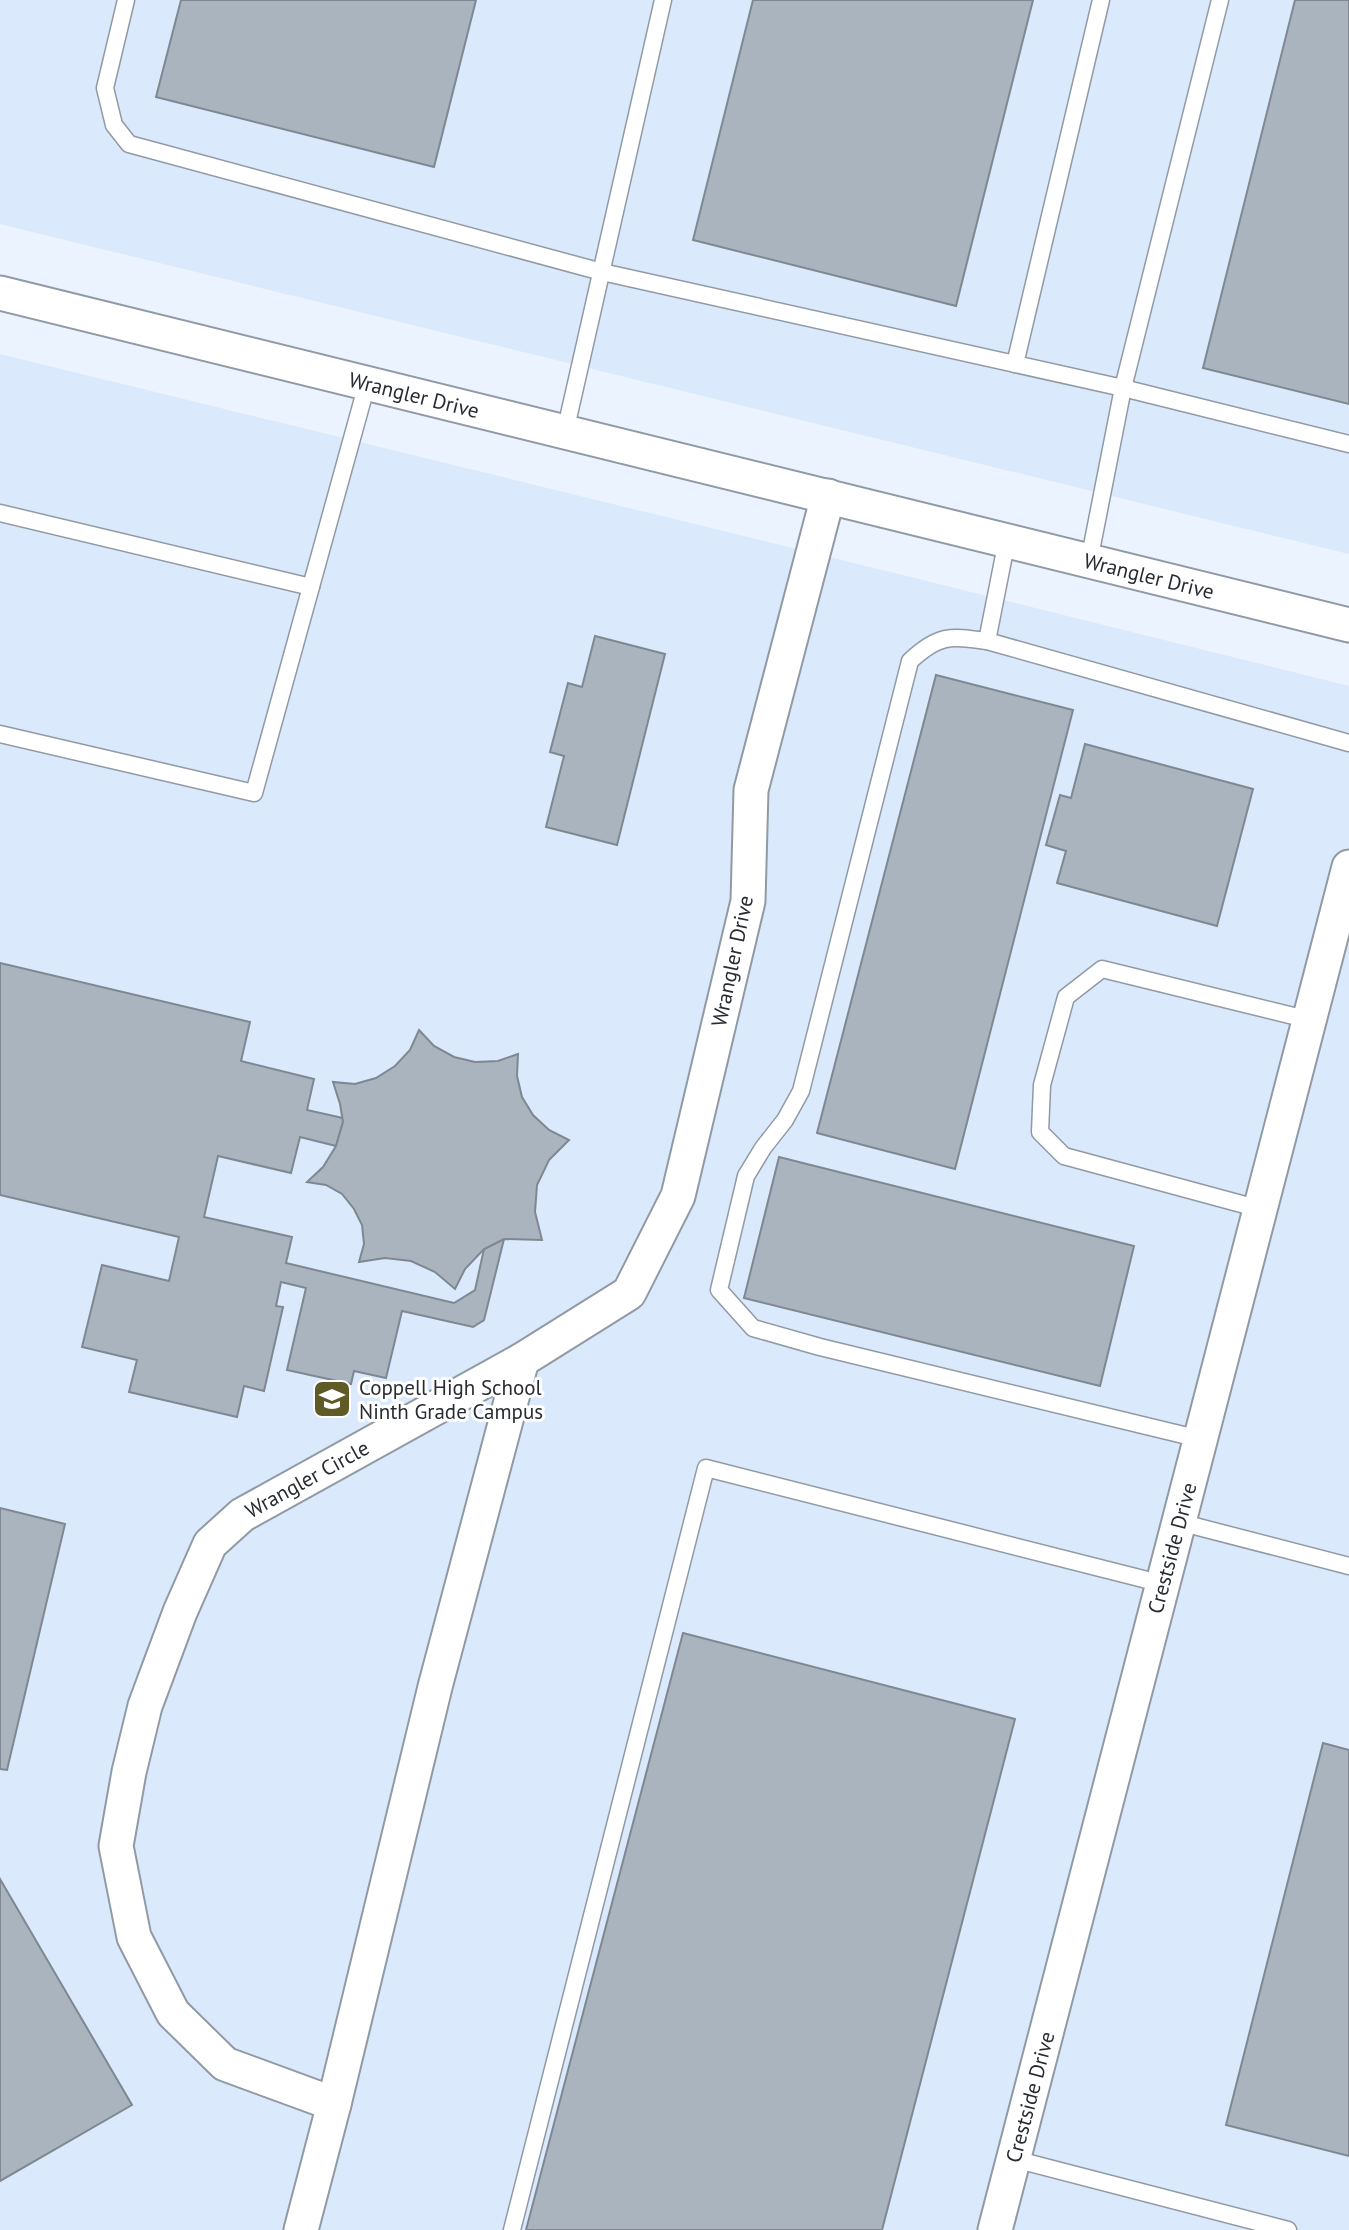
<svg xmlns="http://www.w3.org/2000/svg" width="1349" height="2230" font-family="'PT Sans',sans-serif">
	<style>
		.built { fill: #dae9fb }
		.building { fill: #aab4be; stroke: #7f8892; stroke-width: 2 }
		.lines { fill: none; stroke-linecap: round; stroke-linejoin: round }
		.service-casing { stroke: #919aa4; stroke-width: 19 }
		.minor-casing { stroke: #919aa4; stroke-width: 37 }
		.service { stroke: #fff; stroke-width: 16 }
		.minor { stroke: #fff; stroke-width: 33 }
		.labels { text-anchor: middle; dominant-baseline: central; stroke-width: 6; stroke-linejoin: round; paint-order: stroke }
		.street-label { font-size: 21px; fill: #282c30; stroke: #fff }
		.poi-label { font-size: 21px; fill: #282c30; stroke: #fff; text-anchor: start }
	</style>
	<rect width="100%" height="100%" fill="#eaf3ff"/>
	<!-- built -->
	<g class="built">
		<polygon points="0,0 1349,0 1349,554 0,224"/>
		<polygon points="0,354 874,568 1349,686 1349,2230 0,2230"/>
	</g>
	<!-- building -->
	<g class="building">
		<polygon points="181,0 476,0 434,167 156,97"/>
		<polygon points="753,0 1033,0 956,306 693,240"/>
		<polygon points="1295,0 1349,0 1349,404 1203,368"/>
		<polygon points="595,636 665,654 617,845 546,827 564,756 550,752 568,683 582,687"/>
		<polygon points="936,675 1073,710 955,1169 817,1133"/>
		<polygon points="1085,744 1253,789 1217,926 1057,883 1066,851 1046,845 1060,795 1071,798"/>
		<polygon points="0,963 250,1022 241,1061 314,1079 307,1110 343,1118 343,1122 336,1146 300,1137 291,1173 218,1156 204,1217 292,1237 286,1263 454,1303 475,1290 484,1249 504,1239 484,1320 473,1327 402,1311 386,1378 354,1371 351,1384 287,1370 306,1288 281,1282 276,1306 283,1307 264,1391 244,1386 237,1417 129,1392 137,1360 82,1347 102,1265 169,1281 179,1237 0,1195"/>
		<polygon points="419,1030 434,1046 454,1057 475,1062 498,1061 518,1054 517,1076 522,1097 533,1115 549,1130 569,1140 549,1160 537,1185 535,1212 542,1240 504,1239 484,1249 465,1269 455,1289 435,1272 411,1261 385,1258 359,1262 364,1244 362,1225 354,1209 342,1194 326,1185 307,1182 323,1167 336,1146 343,1122 340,1104 333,1082 355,1084 376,1078 395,1066 410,1050"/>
		<polygon points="779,1157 1134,1246 1100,1386 744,1298"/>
		<polygon points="0,1508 65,1524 7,1770 0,1769"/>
		<polygon points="683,1633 1015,1719 882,2230 526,2230"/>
		<polygon points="1323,1743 1349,1750 1349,2156 1226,2125"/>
		<polygon points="0,1879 132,2105 0,2181"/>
	</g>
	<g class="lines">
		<defs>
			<g id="service">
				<polyline points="126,0 105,88 114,125 129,144 602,272 1123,388 1349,444"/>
				<polyline points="1015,364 1101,0"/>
				<polyline points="565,432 663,0"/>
				<polyline points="0,513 311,587"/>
				<polyline points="1089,561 1123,388 1220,0"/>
				<polyline points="987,641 1007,540"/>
				<polyline points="0,734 254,793 367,384"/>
				<polyline points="1260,1209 1064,1156 1040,1132 1042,1085 1066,997 1102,969 1310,1020"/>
				<path d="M1200,1439L820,1347L753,1328L719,1290L746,1176L763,1148L785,1120L801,1091L910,661C939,634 950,636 987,641L1349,743"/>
				<polyline points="1179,1522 1349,1566"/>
				<polyline points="1014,2159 1288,2230"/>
				<polyline points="512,2230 706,1468 1163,1584"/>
			</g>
			<g id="minor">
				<polyline points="0,293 1349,625"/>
				<polyline points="334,2104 225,2064 173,2013 134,1937 116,1846 129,1772 145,1706 180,1612 210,1544 242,1515 522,1360 629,1293 678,1196 748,901 751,790 828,496"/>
				<polyline points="301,2230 334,2104 435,1687 522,1360"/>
				<polyline points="995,2230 1349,867"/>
			</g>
		</defs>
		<!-- service casing -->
		<use href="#service" class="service-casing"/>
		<!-- minor casing -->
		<use href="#minor" class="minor-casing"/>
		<!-- service -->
		<use href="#service" class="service"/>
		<!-- minor -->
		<use href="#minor" class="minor"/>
	</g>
	<!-- icons -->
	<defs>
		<symbol id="school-square" viewBox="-11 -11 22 22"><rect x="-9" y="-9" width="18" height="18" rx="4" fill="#605a26" stroke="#fff"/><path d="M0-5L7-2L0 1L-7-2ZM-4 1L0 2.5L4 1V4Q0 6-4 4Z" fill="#fff"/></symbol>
	</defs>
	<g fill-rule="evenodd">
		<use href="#school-square" x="310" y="1377" width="44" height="44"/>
	</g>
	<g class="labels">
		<!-- street labels -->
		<g class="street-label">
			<text transform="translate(414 395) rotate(14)">Wrangler Drive</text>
			<text transform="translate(1149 576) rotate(14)">Wrangler Drive</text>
			<text transform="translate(732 961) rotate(-78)">Wrangler Drive</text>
			<text transform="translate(307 1479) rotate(-29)">Wrangler Circle</text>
			<text transform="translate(1172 1548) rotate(-75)">Crestside Drive</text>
			<text transform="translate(1030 2097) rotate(-75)">Crestside Drive</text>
		</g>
		<!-- poi labels -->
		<g class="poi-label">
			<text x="359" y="1387">Coppell High School<tspan x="359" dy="24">Ninth Grade Campus</tspan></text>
		</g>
	</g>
</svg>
